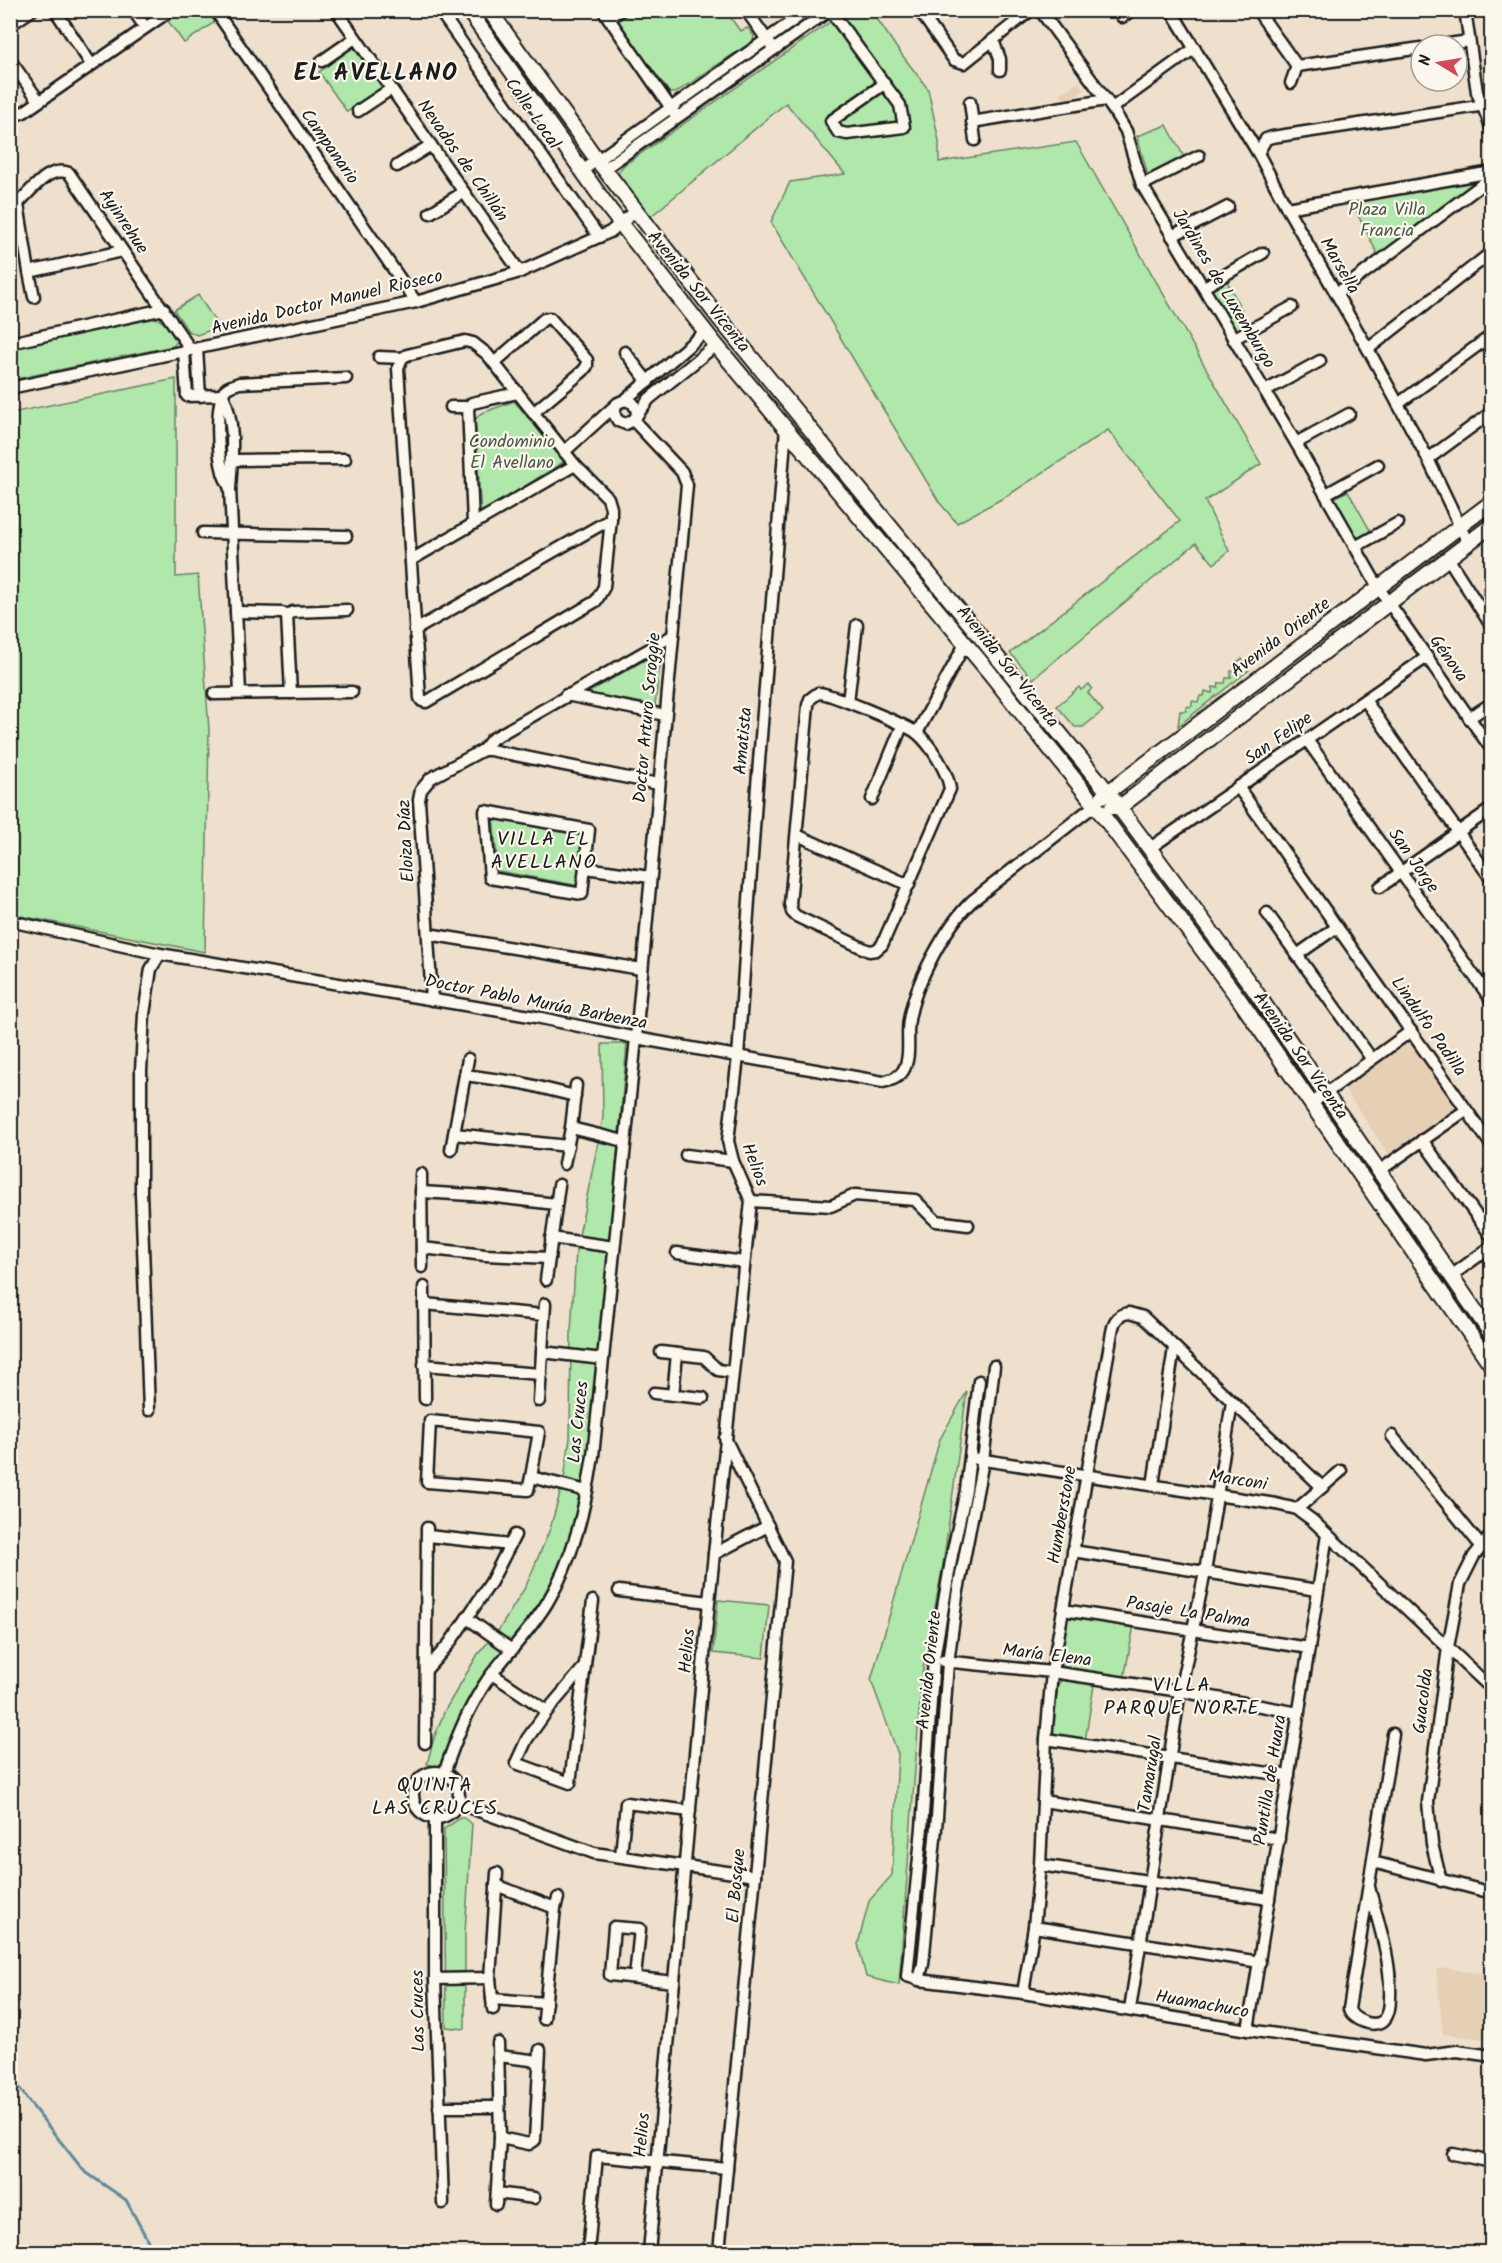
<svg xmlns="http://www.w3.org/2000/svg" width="1502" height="2263" font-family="Kalam,sans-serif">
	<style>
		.built { fill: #e5d0b6 }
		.green { fill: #b0e7aa; stroke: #668263; stroke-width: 1.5 }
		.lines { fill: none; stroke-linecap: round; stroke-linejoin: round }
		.stream { stroke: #618b9c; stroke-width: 3 }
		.minor-casing { stroke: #1c1c1c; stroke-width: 15 }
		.major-casing { stroke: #1c1c1c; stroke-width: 18 }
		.minor { stroke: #fbf7ec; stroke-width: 10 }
		.major { stroke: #fbf7ec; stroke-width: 14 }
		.labels { text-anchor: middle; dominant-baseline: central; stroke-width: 4.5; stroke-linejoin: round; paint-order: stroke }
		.street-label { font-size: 18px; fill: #1c1c1c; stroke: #fbf7ec }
		.park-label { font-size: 18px; fill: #485947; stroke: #fbf7ec }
		.neighbourhood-label { font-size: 20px; letter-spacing: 1.5px; fill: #1c1c1c; stroke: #fbf7ec }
		.district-label { font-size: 24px; font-weight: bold; letter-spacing: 1.5px; fill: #1c1c1c; stroke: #fbf7ec }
	</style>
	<rect width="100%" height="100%" fill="#eee0cc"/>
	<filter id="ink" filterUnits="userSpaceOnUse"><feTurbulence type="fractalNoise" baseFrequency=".0167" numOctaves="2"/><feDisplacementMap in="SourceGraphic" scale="12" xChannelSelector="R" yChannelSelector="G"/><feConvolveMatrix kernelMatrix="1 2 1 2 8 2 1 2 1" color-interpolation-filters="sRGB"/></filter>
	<g filter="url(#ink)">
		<!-- built -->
		<g class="built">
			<polygon points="1079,82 1084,90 1072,97 1075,102 1065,103 1060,93"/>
			<polygon points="1411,1037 1459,1107 1390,1157 1342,1085"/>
			<polygon points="1446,1968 1491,1975 1491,2040 1443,2034 1436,1969"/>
		</g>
		<!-- green -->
		<g class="green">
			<polygon points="184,10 208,11 216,21 184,43 168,21"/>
			<polygon points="631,11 726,11 740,31 748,28 754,36 753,41 675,93 670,93 617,24 622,16"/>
			<polygon points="846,11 872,11 896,47 928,89 939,141 939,162 1076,142 1261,464 1205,501 1229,551 1214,564 1196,543 1033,679 1010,653 1180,521 1108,430 1007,496 957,523 939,502 771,222 790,182 845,174 786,103 649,218 617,174 623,166"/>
			<polygon points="353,47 382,87 347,112 319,72"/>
			<polygon points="1167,125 1185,159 1149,179 1137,136"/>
			<polygon points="1484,177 1379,257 1351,201"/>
			<polygon points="1226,279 1249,325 1234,334 1208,288"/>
			<polygon points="198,295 219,327 197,335 188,331 174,310"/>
			<polygon points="156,318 163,322 177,336 176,343 173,346 11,380 10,349"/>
			<polygon points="176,379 176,577 198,575 209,730 205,952 11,914 11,413"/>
			<polygon points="514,401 565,461 481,514 475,420 480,414"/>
			<polygon points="1348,491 1372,534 1356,542 1329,500"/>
			<polygon points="662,650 655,705 587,693"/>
			<polygon points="1242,659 1249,670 1178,726 1180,711 1186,711 1186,707 1192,706 1192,701 1198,702 1200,696 1204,696 1205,691 1212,693 1213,687 1218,688 1219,683 1225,683 1226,678 1231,678 1231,671 1236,672 1238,661"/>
			<polygon points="1089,684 1092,688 1088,693 1103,711 1083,727 1075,727 1057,706 1079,687 1081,690"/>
			<polygon points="493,815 586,832 580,886 498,871"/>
			<path d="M602,1044H627C618,1144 609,1244 600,1343C594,1410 593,1482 570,1546C550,1601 507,1641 475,1689C459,1713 450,1741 439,1767L427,1764L434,1738L445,1710L478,1654L500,1628L526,1586L550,1529L564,1479L570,1438L571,1332L576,1250L603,1118Z"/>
			<polygon points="967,1391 943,1565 922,1675 899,1985 866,1977 858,1944 869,1901 892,1875 898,1754 871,1680 940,1439"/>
			<polygon points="718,1600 769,1605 764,1658 713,1653"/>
			<polygon points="1068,1614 1134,1625 1124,1679 1066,1669 1060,1662"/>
			<polygon points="1062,1680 1094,1685 1085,1741 1052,1737 1058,1684"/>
			<polygon points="462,1817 472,1824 465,1933 465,2029 446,2027 444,1829"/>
		</g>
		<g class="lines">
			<!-- stream -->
			<polyline class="stream" points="10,2074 29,2102 84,2171 126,2200 154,2252"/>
			<defs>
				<g id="minor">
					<polyline points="55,10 91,64"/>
					<polyline points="133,10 145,27"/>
					<polyline points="215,10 416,302"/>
					<polyline points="336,10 520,272"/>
					<polyline points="439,10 599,237"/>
					<polyline points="603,10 675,114"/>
					<polyline points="746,10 770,44"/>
					<polyline points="830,10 900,105 904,127 847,134 838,132 831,121 884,84"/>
					<polyline points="919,10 954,60 964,63 1031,10"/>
					<polyline points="1040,10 1112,108 1126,131 1142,185 1296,443 1378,587 1492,750"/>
					<polyline points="1171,10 1258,153 1287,208 1368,349 1428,459 1468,543"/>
					<polyline points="1257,10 1297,66"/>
					<polyline points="1465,10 1477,92 1492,129"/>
					<polyline points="1122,17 1132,10"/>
					<polyline points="609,19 621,10"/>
					<polyline points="10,25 32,10"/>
					<polyline points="993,40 1000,59 1000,70"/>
					<polyline points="1442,45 1469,41"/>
					<polyline points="10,60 39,101"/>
					<polyline points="322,61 355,38"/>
					<polyline points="1291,83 1297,66 1421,48"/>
					<polyline points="970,102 975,140"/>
					<polyline points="1112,108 1195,48"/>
					<polyline points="358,111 391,89"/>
					<polyline points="10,117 24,112 171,10"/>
					<polyline points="972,122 1106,100"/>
					<polyline points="1258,153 1266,139 1272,137 1492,104"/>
					<polyline points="397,166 431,145"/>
					<polyline points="604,169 830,10"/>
					<polyline points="582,171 808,10"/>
					<polyline points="1142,185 1199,156"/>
					<polyline points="18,204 29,272 122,251"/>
					<polyline points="1287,208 1492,172"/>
					<path d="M10,210C28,197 46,164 69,173L191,350"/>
					<polyline points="430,213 464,192"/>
					<polyline points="1172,236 1228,207"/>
					<polyline points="29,272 34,297"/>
					<polyline points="1204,287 1263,253"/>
					<polyline points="1336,294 1492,177"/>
					<polyline points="1233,339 1292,307"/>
					<polygon points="465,341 473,343 487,354 575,465 608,498 611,508 611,519 604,587 596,601 426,702 422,701 420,698 398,368 402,358 407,355"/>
					<polyline points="10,343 164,309"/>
					<polyline points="197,349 200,396"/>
					<polyline points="1368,349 1492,252"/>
					<polyline points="184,351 187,396 223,395"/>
					<polyline points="625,352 648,382"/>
					<polyline points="379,357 402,358"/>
					<polyline points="494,363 544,319 550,318 587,360 587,366 583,371 533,413"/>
					<polyline points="10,388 416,302 520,272 610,232 636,211"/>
					<polyline points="1265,391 1320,361"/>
					<path d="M223,395C236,424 232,458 230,489C228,483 224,477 223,472C218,455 214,402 226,389C229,386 235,385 239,383L346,378"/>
					<polyline points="625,400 705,332"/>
					<polyline points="1398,404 1492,335"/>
					<polyline points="451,407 468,407"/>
					<polyline points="637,415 649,399 716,345"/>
					<polyline points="1296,443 1349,414"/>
					<polyline points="564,452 618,403 625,400 633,403 637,411 636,418 626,424 618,421 614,414 616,405"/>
					<polyline points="1428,459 1492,412"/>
					<polyline points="232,460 345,459"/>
					<polyline points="230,489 240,692"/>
					<polyline points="1326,494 1378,465"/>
					<polyline points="473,523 468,407 472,403 517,393"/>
					<polyline points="203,533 346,536"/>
					<polyline points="1355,547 1398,523"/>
					<polyline points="1448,558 1492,627"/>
					<polyline points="411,560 575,465"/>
					<polyline points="236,612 282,613 287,615"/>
					<polyline points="415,630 611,519"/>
					<polyline points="291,693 287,615 293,612 347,610"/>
					<path d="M818,693C828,692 908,726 917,733C931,745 948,772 950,789L882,945L876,950L869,951L796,916L792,912L790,904L808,705L810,699Z"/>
					<polyline points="214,694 352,692"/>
					<polyline points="566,695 665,715"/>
					<polyline points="1365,700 1492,880"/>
					<polyline points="848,702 857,625"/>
					<polyline points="1469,718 1492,703"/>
					<polyline points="917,733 965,644"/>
					<polyline points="1307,740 1492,1001"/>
					<polyline points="483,750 492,739 672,636"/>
					<polyline points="1238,787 1492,1146"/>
					<polyline points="872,799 902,726"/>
					<polygon points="485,811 589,830 582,894 490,878"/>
					<polyline points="797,835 909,885"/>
					<polyline points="1150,848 1427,657"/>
					<polyline points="586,868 650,877"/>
					<polyline points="1380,887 1491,809"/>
					<polyline points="1267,913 1371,1058"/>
					<path d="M10,921L160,954L536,1017L636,1038L883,1082C891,1080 898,1078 903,1071C912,1056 906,1036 909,1020C915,983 945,927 972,901L1095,805"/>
					<polyline points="428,934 641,969"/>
					<polyline points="1297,955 1337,927"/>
					<polyline points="432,1000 419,800 421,790 431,778 483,750 490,750 658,784"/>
					<polyline points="465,1075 522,1083 575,1096"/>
					<polyline points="1311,1104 1411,1031"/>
					<polyline points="571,1128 624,1141"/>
					<polyline points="454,1134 568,1146"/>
					<polyline points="1422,1140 1492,1237"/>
					<polyline points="451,1150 468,1059"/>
					<polyline points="686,1155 733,1161"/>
					<polyline points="564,1164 571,1128 576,1085"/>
					<polyline points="1379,1171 1466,1110"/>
					<polyline points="421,1174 422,1267"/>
					<polyline points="421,1192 487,1196 556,1204"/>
					<polyline points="751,1201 831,1206 855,1195 915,1200 936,1221 968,1225"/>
					<polyline points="551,1238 614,1247"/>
					<polyline points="422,1248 485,1255 549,1258"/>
					<polyline points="677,1253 744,1262"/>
					<polyline points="1451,1276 1492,1246"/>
					<polyline points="546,1280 559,1185"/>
					<polyline points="424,1287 425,1399"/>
					<polyline points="424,1304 544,1315"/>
					<polyline points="542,1352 603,1359"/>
					<polyline points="661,1352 704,1357 718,1370 732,1372"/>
					<polyline points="424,1365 541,1374"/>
					<polyline points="979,1381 966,1490 952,1555 934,1659 922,1828 907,1976 919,1980 1023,1993 1248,2030 1426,2055 1457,2051 1492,2056"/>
					<polyline points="654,1393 703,1398"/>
					<polyline points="673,1395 677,1354"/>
					<polyline points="539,1401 545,1304"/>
					<polyline points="149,1410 141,1192 141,1071 144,1014 151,969 160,954"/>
					<polyline points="1392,1436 1481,1546"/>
					<polyline points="977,1459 1276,1504 1297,1509 1312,1520 1492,1689"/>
					<polyline points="531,1477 528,1490 427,1482 430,1421 539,1432 531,1477 587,1491"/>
					<polyline points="1153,1485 1174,1348"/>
					<polyline points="1297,1509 1341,1471"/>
					<polyline points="428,1536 510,1545"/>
					<polyline points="1073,1551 1317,1590"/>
					<polyline points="714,1554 768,1526"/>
					<polyline points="619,1591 709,1602"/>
					<polyline points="1063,1610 1309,1648"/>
					<polyline points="512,1650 467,1618 491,1582 515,1535"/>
					<polyline points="943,1661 1052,1672 1180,1691 1299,1713"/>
					<polyline points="426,1670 449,1644 467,1618"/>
					<polyline points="492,1674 547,1711 527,1739 516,1763 570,1783 593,1601"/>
					<polyline points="547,1711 585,1666"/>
					<polyline points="1046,1739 1289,1776"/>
					<polyline points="425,1743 427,1528"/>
					<circle cx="436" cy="1795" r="23"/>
					<path d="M444,1774C455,1740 468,1708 488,1679C507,1653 530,1631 547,1603C574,1558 585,1508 593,1456L636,1038L687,485L682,472L634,421"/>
					<polyline points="1043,1801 1279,1839"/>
					<polyline points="457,1803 594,1853 755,1876"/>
					<polyline points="435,1818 435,1979 443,2203"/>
					<polyline points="621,1856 626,1803 690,1811"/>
					<polyline points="1373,1862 1492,1893"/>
					<polyline points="1040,1865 1269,1899"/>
					<polyline points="1441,1881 1432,1844 1428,1802 1448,1647 1460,1584 1474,1556 1492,1534"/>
					<polyline points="496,1885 555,1908"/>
					<path d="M1369,1887C1378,1922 1392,1961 1390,1998C1390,2004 1389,2015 1384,2020C1375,2029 1351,2020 1349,2009L1393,1734"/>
					<polyline points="1034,1927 1260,1962"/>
					<polyline points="635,1977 640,1929 614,1927 610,1975 674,1982"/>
					<polyline points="435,1979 490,1978"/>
					<polyline points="919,1980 923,1964 937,1817 948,1663 957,1596 983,1461 994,1366"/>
					<path d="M1023,1993L1034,1927L1040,1865L1046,1739L1052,1672L1111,1338C1113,1325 1114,1315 1129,1313L1143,1317L1322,1487"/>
					<polyline points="492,1999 546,2003"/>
					<polyline points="493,2009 490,1978 497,1873"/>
					<polyline points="1130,2009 1180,1691 1205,1572 1232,1402"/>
					<polyline points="544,2019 555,1908 558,1898"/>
					<polyline points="1248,2030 1327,1535"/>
					<polyline points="498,2056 539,2061"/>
					<polyline points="439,2107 499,2107"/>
					<polyline points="500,2138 529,2144 535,2140 540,2050"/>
					<polyline points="1453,2154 1492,2162"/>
					<polyline points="497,2193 534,2198"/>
					<polyline points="496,2204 500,2138 498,2043"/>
					<polyline points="588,2252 597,2156 727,2168"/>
					<polyline points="649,2252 709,1602 751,1201 733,1161 728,1141 738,1057 757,786 786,428"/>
					<polyline points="719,2252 785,1561 725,1438"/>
				</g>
				<g id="major">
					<polyline points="468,10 610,210 716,345 989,672 1095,805 1239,999 1492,1366"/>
					<polyline points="489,10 598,161 719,318 1107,791 1253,988 1492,1335"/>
					<polyline points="1103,796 1492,502"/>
					<polyline points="1112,807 1120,807 1125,803 1492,525"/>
				</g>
			</defs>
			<!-- minor casing -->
			<use href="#minor" class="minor-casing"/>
			<!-- major casing -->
			<use href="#major" class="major-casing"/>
			<!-- minor -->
			<use href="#minor" class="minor"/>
			<!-- major -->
			<use href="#major" class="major"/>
		</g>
	</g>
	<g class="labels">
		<!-- street labels -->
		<g class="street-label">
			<text transform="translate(532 114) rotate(55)">Calle Local</text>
			<text transform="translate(329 147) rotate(55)">Campanario</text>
			<text transform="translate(462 161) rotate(55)">Nevados de Chillán</text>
			<text transform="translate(123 222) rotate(56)">Ayinrehue</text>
			<text transform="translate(1339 266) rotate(60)">Marsella</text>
			<text transform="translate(1223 289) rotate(59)">Jardines de Luxemburgo</text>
			<text transform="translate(698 292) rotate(51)">Avenida Sor Vicenta</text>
			<text transform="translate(327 303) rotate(-13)">Avenida Doctor Manuel Rioseco</text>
			<text transform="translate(1281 638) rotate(-37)">Avenida Oriente</text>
			<text transform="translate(1448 659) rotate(55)">Génova</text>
			<text transform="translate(1007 667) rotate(51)">Avenida Sor Vicenta</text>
			<text transform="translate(648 718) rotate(-85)">Doctor Arturo Scroggie</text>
			<text transform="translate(1279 739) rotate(-35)">San Felipe</text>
			<text transform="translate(744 741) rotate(-85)">Amatista</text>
			<text transform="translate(407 841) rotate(-93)">Eloiza Díaz</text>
			<text transform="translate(1413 861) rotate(55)">San Jorge</text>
			<text transform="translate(536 1003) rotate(11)">Doctor Pablo Murúa Barbenza</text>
			<text transform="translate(1428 1027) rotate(55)">Lindulfo Padilla</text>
			<text transform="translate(1300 1056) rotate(55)">Avenida Sor Vicenta</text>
			<text transform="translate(754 1165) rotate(69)">Helios</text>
			<text transform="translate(579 1422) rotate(-84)">Las Cruces</text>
			<text transform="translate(1238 1481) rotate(9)">Marconi</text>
			<text transform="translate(1063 1515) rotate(-80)">Humberstone</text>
			<text transform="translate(1188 1613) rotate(9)">Pasaje La Palma</text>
			<text transform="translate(688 1651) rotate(-85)">Helios</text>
			<text transform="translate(1047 1656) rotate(7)">María Elena</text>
			<text transform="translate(930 1670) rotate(-84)">Avenida Oriente</text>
			<text transform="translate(1424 1701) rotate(-83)">Guacolda</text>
			<text transform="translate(1151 1774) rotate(-81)">Tamarugal</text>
			<text transform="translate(1271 1780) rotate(-81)">Puntilla de Huara</text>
			<text transform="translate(737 1886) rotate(-85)">El Bosque</text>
			<text transform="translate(1202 2005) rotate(10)">Huamachuco</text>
			<text transform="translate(419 2011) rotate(-91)">Las Cruces</text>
			<text transform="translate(643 2135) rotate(-85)">Helios</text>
		</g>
		<!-- park labels -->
		<g class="park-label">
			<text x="1387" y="210">Plaza Villa<tspan x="1387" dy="21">Francia</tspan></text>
			<text x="512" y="442">Condominio<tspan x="512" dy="21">El Avellano</tspan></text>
		</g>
		<!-- neighbourhood labels -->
		<g class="neighbourhood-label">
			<text x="544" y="840">VILLA EL<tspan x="544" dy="23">AVELLANO</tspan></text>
			<text x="1182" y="1686">VILLA<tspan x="1182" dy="23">PARQUE NORTE</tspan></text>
			<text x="435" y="1786">QUINTA<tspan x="435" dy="23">LAS CRUCES</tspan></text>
		</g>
		<!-- district labels -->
		<g class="district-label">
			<text x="376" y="73">EL AVELLANO</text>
		</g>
	</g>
	<!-- margin -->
	<rect width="1502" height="2263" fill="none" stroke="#fbf7ec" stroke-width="36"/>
	<rect x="18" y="18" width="1466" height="2227" fill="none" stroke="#1c1c1c" stroke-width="2" filter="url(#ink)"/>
	<!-- north arrow -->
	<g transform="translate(1439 63) rotate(281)"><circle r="28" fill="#fbf7ec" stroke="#a29f99" stroke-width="1.5"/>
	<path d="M0-4.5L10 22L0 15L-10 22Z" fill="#d1495b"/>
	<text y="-9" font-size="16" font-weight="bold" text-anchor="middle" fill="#1c1c1c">N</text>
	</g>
</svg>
